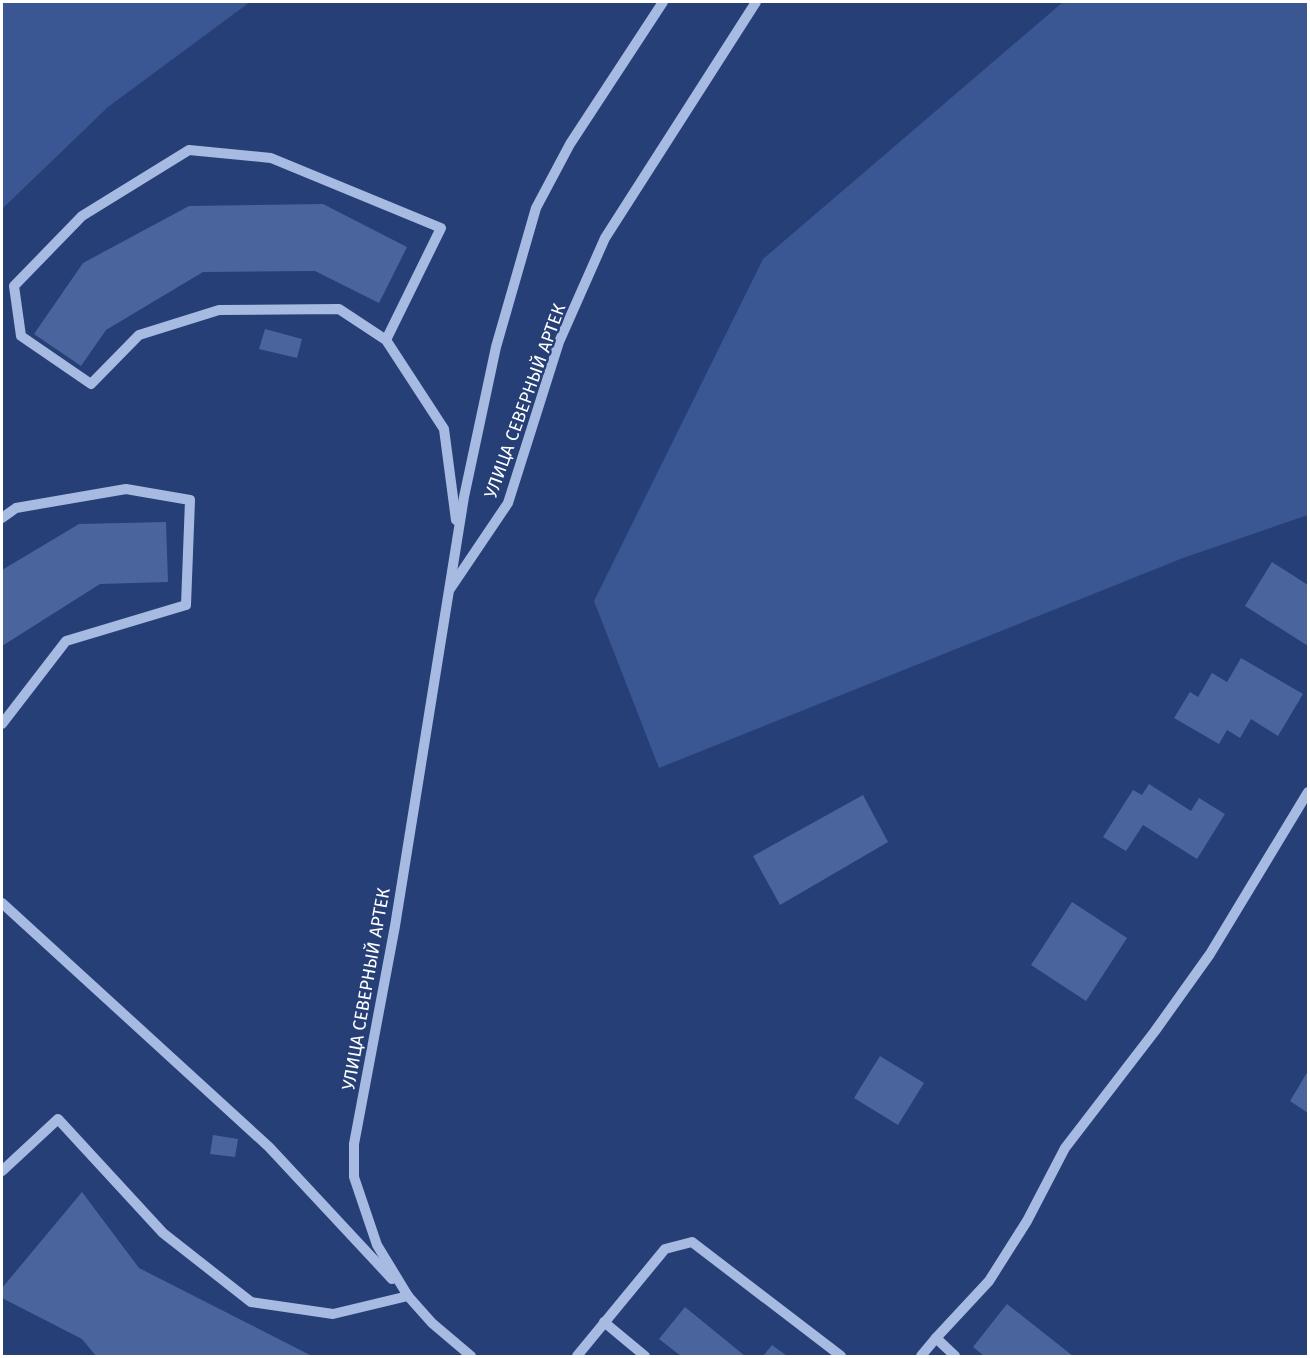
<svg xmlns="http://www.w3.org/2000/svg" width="1310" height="1358" font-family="'Fira Sans',sans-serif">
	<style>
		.green { fill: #3a5693 }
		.building { fill: #4a659d }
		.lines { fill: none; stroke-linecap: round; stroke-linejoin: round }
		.minor { stroke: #a7bae2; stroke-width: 10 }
		.labels { text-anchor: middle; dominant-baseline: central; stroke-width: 5; stroke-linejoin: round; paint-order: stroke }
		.street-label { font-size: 18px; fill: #fff; stroke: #263f76 }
	</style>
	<rect width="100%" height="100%" fill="#263f76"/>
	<!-- green -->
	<g class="green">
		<polygon points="2,2 250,2 108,107 2,209"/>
		<polygon points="1063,2 1308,2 1308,515 1183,558 659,768 594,601 763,259"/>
	</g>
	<!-- building -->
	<g class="building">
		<polygon points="323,204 407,247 379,303 315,271 203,272 106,330 81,366 34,334 83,263 189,206"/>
		<polygon points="265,329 302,339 297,358 259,349"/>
		<polygon points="166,522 168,582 100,584 2,646 2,570 79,524"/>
		<polygon points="1272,562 1308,585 1308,646 1245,606"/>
		<polygon points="1241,658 1303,694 1278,736 1251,719 1240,738 1227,730 1219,744 1174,718 1190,692 1198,697 1212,673 1227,682"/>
		<polygon points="1149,784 1191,811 1199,798 1225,814 1197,859 1143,825 1126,851 1103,837 1133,790 1142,795"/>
		<polygon points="863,795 888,842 780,905 753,856"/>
		<polygon points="1072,902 1127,938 1086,1001 1031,965"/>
		<polygon points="880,1056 924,1083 898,1125 854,1098"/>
		<polygon points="1308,1071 1308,1113 1290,1101"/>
		<polygon points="213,1135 238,1139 235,1157 210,1154"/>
		<polygon points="82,1192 139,1268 312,1356 96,1356 82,1339 2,1298 2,1288"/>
		<polygon points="1007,1304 1073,1356 984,1356 973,1347"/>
		<polygon points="685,1307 745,1356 681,1356 659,1339"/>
		<polygon points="772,1345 787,1356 763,1356"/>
	</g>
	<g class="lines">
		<!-- minor -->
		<g class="minor">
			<polyline points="386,340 441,228 271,158 189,150 82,216 14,286 21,336 91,384 139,335 219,310 339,309 386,340 444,429 456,520"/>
			<polyline points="2,518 16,508 126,489 190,500 186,605 66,641 2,724"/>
			<polyline points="450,589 508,503 559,342 605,238 756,2"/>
			<polyline points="2,903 269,1147 392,1279"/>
			<polyline points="2,1171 58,1119 163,1233 251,1302 333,1314 408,1296 405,1292"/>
			<polyline points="604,1322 645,1356"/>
			<polyline points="936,1338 989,1281 1027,1221 1065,1148 1155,1031 1210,954 1308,792"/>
			<polyline points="471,1356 432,1323 408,1296 377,1245 354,1177 354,1144 395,926 464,497 496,347 536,208 570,144 663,2"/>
			<polyline points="577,1356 665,1249 692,1242 841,1356"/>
			<polyline points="921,1356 936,1338 955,1356"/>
		</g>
	</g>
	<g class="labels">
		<!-- street labels -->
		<g class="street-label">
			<text transform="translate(525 401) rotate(-70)">УЛИЦА СЕВЕРНЫЙ АРТЕК</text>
			<text transform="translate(366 989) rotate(-80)">УЛИЦА СЕВЕРНЫЙ АРТЕК</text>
		</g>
	</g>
	<!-- border -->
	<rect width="1310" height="1358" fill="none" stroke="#ffffff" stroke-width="6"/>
</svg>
